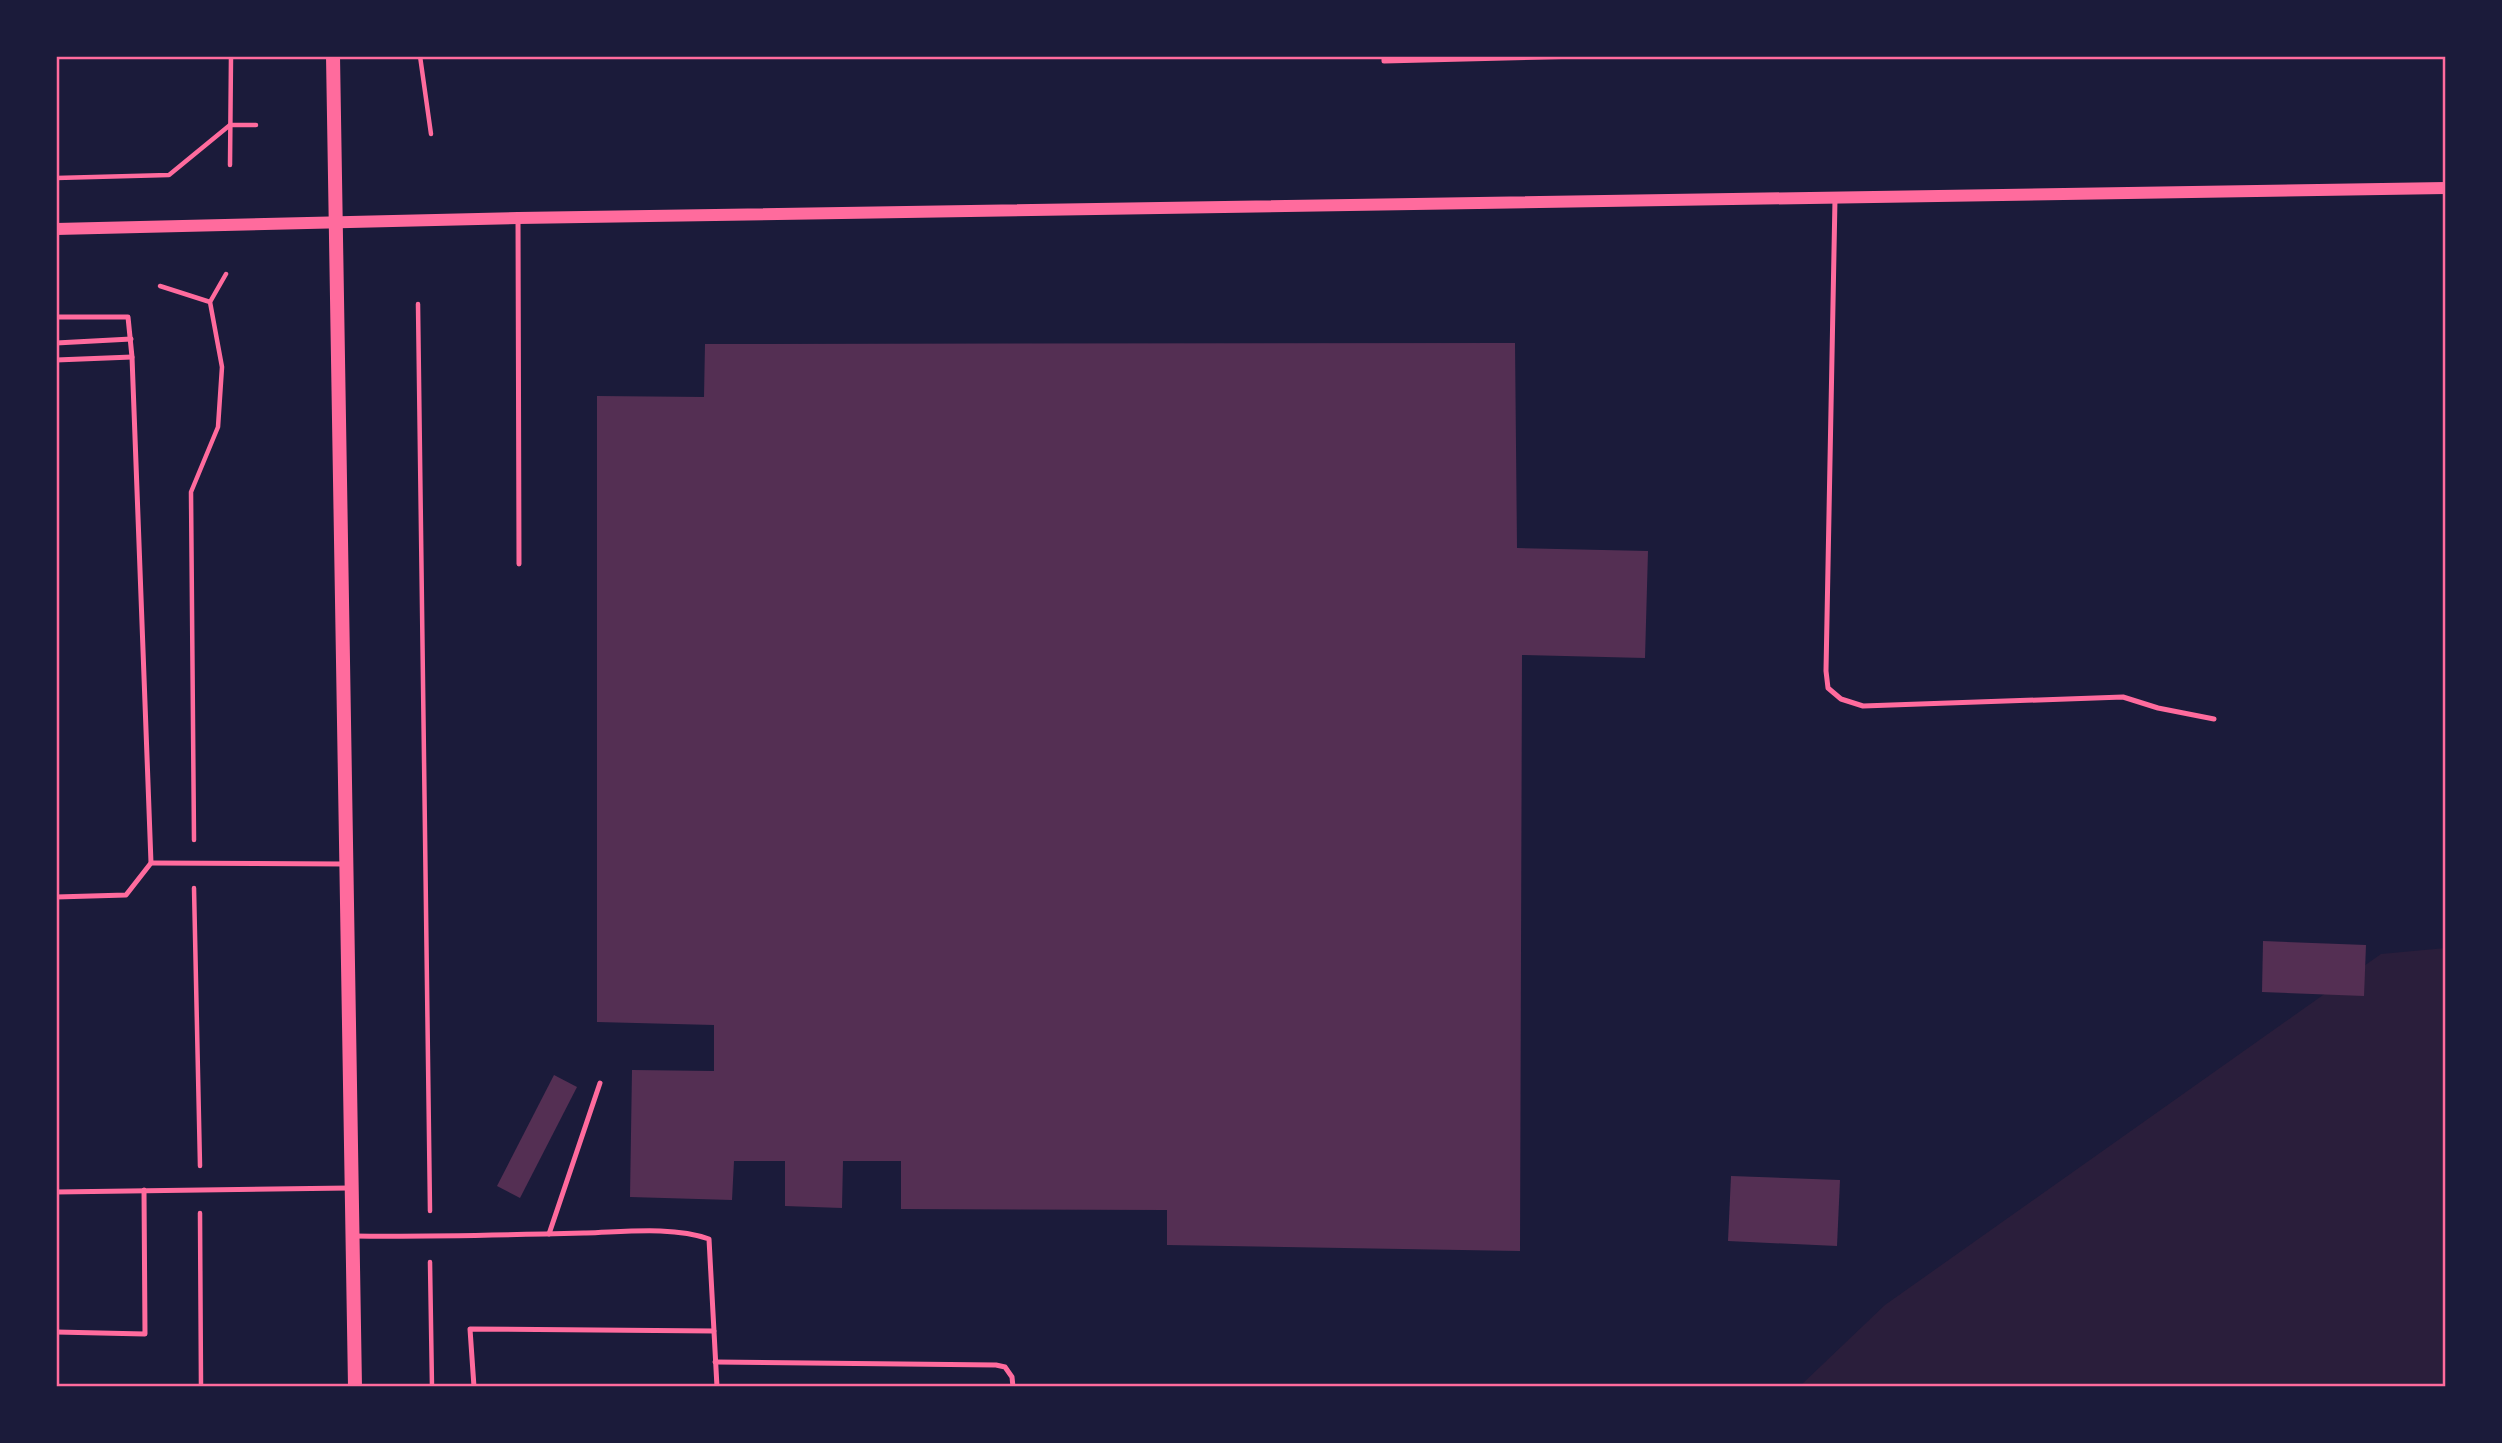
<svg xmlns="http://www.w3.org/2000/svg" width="2502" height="1443" font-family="Montserrat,sans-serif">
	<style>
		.green { fill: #2a1e3b }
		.building { fill: #542f53 }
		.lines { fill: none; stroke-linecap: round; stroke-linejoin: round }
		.path { stroke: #ff6b9d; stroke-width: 4.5 }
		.service { stroke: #ff6b9d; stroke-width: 5 }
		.tertiary { stroke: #ff6b9d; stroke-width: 12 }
		.secondary { stroke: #ff6b9d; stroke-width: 14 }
		.neatline { fill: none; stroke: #ff6b9d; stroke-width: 2.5 }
	</style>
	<rect width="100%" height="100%" fill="#1b1b3a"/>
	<!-- green -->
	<polygon class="green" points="2446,948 2446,1387 1799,1387 1885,1305 2381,954"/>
	<!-- building -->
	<g class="building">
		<polygon points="1515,343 1517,548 1648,551 1645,658 1522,655 1520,1251 1167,1245 1167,1210 901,1209 901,1161 843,1161 842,1208 785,1206 785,1161 734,1161 732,1200 630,1197 632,1070 714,1071 714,1025 597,1022 597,396 704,397 705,344"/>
		<polygon points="2263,941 2366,945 2364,996 2262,992"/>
		<polygon points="554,1075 577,1087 520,1198 497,1186"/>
		<polygon points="1731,1176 1840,1180 1837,1246 1728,1241"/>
	</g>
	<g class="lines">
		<!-- path -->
		<g class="path">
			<polyline points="420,56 431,134"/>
			<polyline points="230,165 231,56"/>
			<polyline points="56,178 169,175 230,125 256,125"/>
			<polyline points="160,286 210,302"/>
			<polyline points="418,304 430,1211"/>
			<polyline points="194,840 191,492 218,427 222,367 210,302 226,274"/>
			<polyline points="194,888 200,1166"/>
			<polyline points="200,1213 201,1387"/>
			<polyline points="430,1262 432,1387"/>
		</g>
		<!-- service -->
		<g class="service">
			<polyline points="1384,56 1384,61 1581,56"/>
			<polyline points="1835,199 1826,671 1828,688 1841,699 1863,706 2123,697 2158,708 2214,719"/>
			<polyline points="518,218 519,564"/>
			<polyline points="56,317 128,317 132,357 151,863 126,895 56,897"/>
			<polyline points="56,343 131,339"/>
			<polyline points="56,360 132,357"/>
			<polyline points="151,863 344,864"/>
			<polyline points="56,1192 349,1188"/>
			<polyline points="549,1234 600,1083"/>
			<path d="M354,1236C431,1237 508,1235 586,1233C623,1232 673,1226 709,1239L717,1387"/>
			<polyline points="56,1332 145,1334 144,1190"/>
			<polyline points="715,1362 996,1365 1005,1367 1012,1377 1013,1387"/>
			<polyline points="474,1387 470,1329 714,1331"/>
		</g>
		<!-- tertiary -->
		<polyline class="tertiary" points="56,229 518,218 2446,188"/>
		<!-- secondary -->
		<polyline class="secondary" points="333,56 355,1387"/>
	</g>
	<!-- border -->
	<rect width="2502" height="1443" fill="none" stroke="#1b1b3a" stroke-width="116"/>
	<rect x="58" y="58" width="2386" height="1327" class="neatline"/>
</svg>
